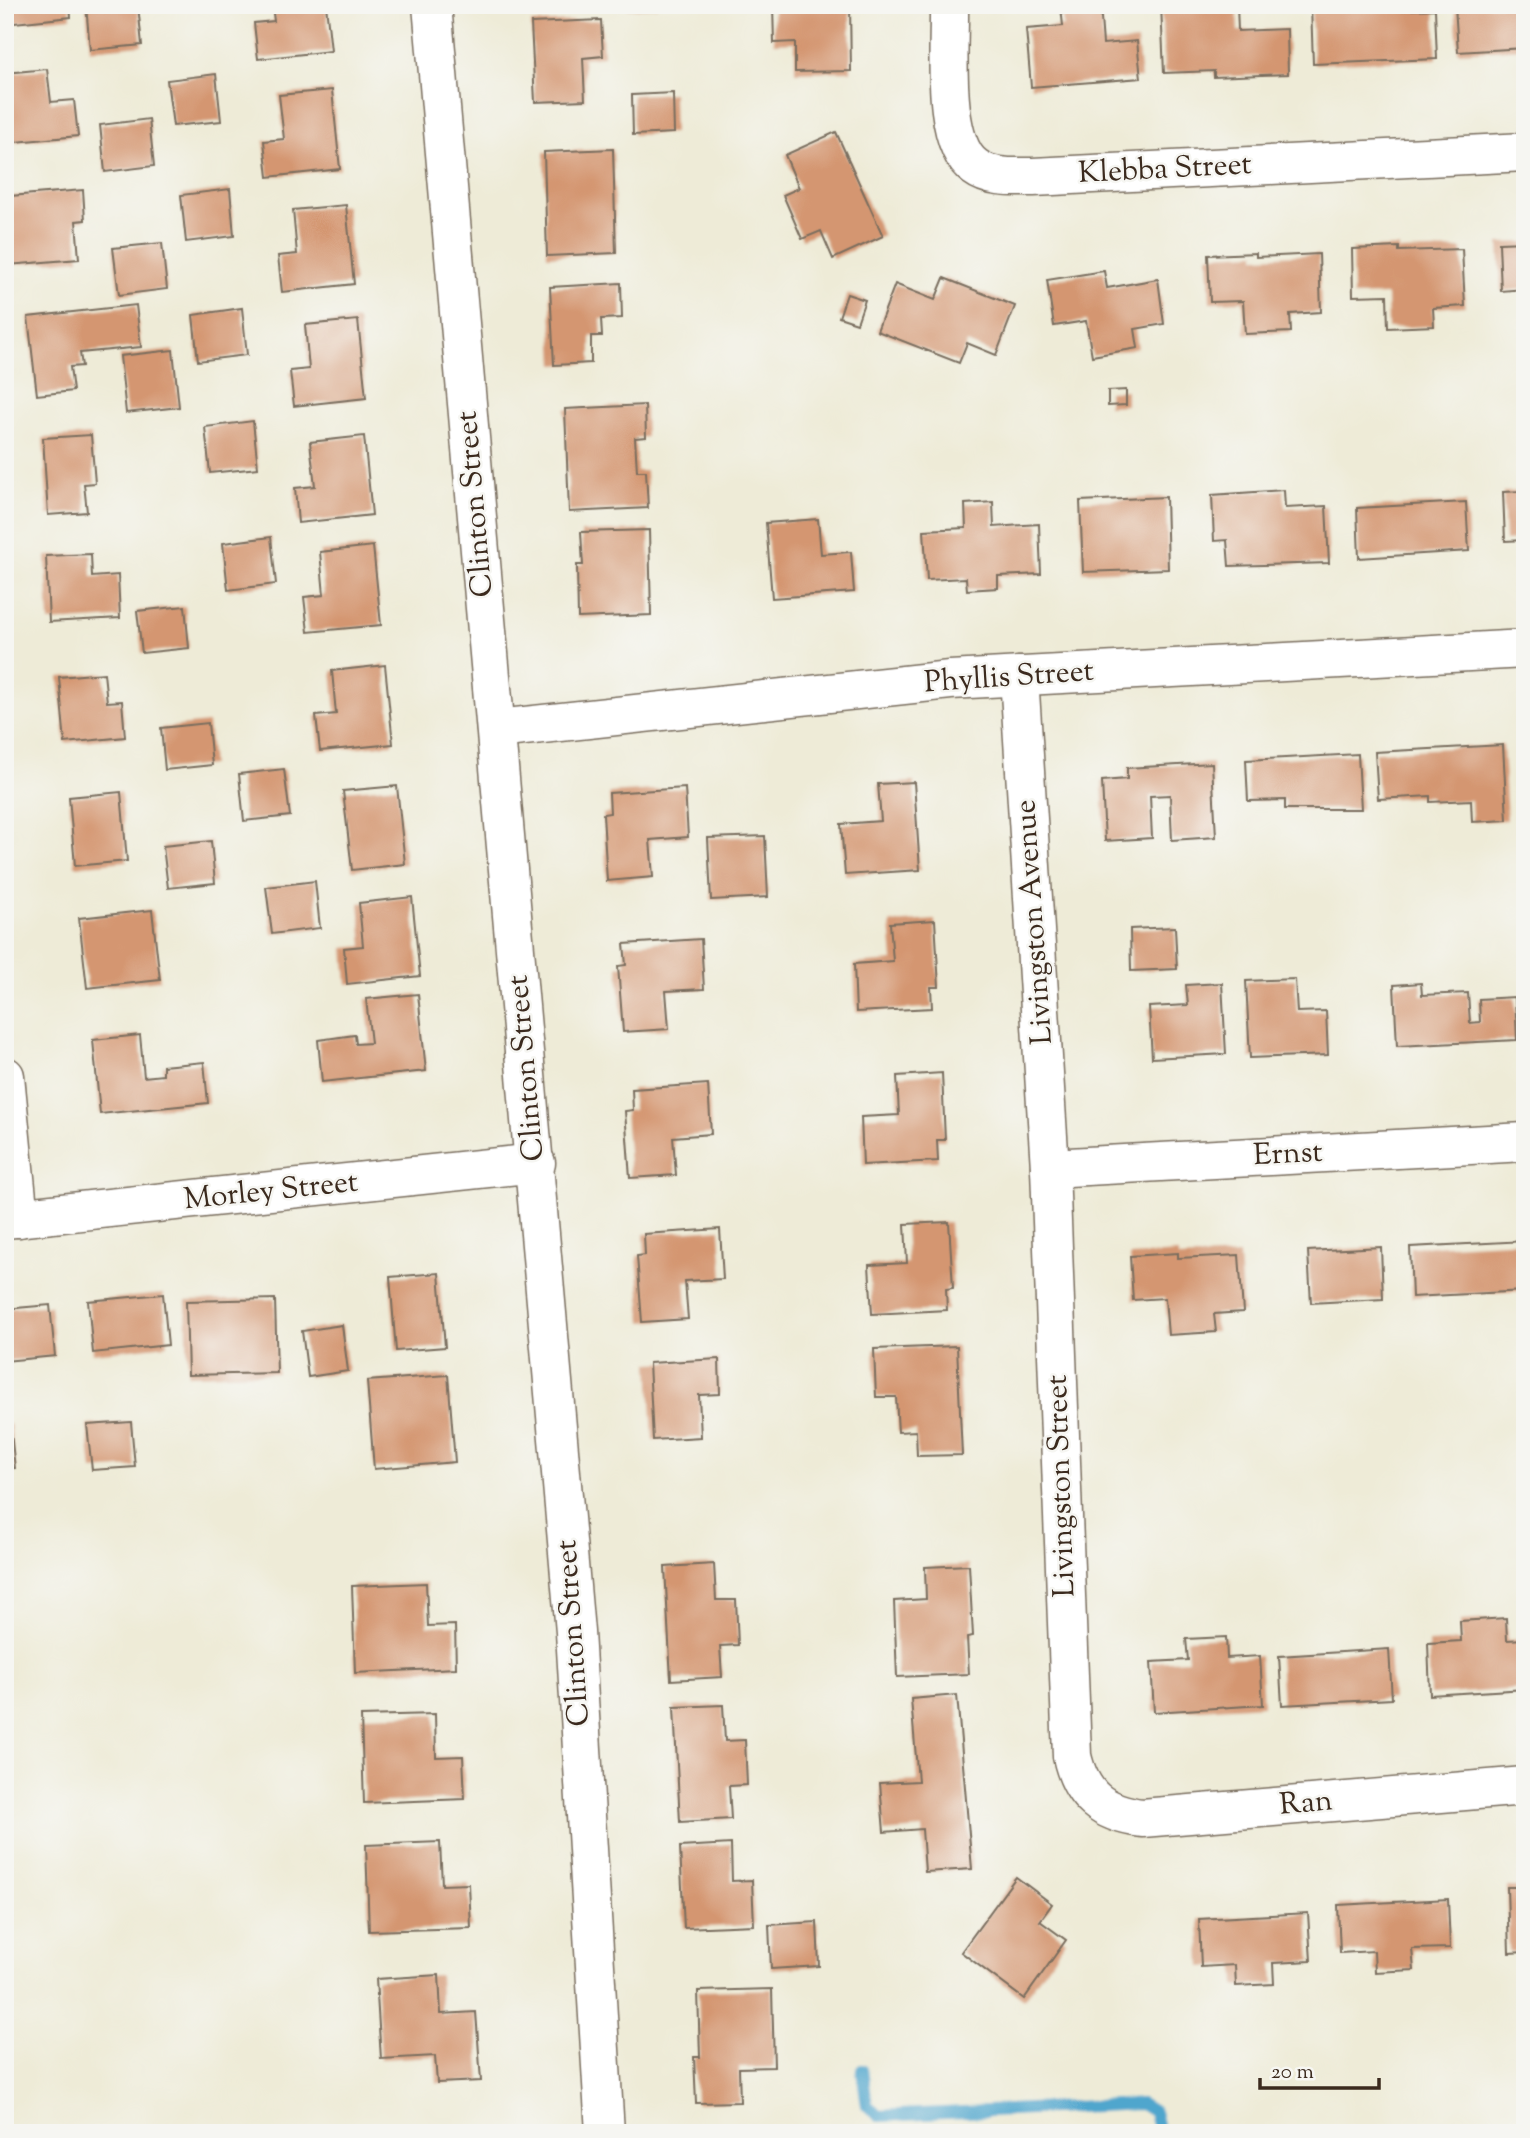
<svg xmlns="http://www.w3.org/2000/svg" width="1530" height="2138" font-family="'Sorts Mill Goudy',serif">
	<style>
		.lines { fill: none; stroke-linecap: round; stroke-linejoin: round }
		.stream { stroke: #50a6cd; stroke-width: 12 }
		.building { fill: #d49671 }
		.minor-casing { stroke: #7a6e5f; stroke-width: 41 }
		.minor { stroke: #fff; stroke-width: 38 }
		.labels { text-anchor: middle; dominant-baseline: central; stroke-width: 5; stroke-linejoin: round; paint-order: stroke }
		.street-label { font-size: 30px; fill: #3b2a1e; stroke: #f6f6f2 }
	</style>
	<rect width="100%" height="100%" fill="#f6f6f2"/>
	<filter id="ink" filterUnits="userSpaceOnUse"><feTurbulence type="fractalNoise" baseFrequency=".0143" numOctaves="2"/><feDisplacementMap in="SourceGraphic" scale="14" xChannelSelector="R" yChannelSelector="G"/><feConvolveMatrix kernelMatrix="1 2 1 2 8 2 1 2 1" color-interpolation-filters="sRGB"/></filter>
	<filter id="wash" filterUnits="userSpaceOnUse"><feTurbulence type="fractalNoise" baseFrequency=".00686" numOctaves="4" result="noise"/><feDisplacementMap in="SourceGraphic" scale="28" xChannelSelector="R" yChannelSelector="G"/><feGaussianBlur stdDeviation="1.57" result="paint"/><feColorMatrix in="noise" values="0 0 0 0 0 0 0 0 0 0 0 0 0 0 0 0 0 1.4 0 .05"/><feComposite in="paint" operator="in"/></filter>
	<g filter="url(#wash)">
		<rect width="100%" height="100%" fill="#eeebd7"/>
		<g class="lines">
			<!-- stream -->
			<polyline class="stream" points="862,2070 867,2105 879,2116 1141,2104 1154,2112 1159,2133"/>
		</g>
		<g id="blocks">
			<!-- building -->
			<g class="building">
				<polygon points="5,5 70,5 71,17 5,24"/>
				<polygon points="86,5 138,5 142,45 90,50"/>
				<polygon points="272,5 326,5 331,51 258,59 254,23 274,21"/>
				<polygon points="628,5 657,5 657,7 628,9"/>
				<polygon points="773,5 850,5 851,71 795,72 795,42 774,43"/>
				<polygon points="1100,5 1103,44 1137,41 1141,78 1031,87 1026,29 1063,26 1061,7"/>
				<polygon points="1161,5 1237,5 1238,31 1287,29 1288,74 1214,77 1214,71 1164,73"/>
				<polygon points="1311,5 1387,5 1387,11 1435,9 1437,59 1313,64"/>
				<polygon points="1455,5 1525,5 1525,48 1458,52"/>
				<polygon points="601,20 603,56 583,58 585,100 535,102 531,23"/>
				<polygon points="47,69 51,102 74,100 78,136 5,143 5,73"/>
				<polygon points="216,74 221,121 173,126 167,80"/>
				<polygon points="332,90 340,169 268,177 264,141 284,139 279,95"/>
				<polygon points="673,93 674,133 633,135 632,95"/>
				<polygon points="149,119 154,166 105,172 100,125"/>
				<polygon points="836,132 883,236 833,259 821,231 802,239 783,195 799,188 785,155"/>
				<polygon points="613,149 616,253 547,256 544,152"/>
				<polygon points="230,189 234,236 186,242 181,195"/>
				<polygon points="83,190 85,220 76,221 79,259 8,265 6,232 13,234 10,196"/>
				<polygon points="346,205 354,284 282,292 278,256 297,254 293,210"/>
				<polygon points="1525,242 1525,289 1501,291 1499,243"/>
				<polygon points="162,243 167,289 119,295 113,248"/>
				<polygon points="1399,247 1399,251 1462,249 1465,306 1433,308 1434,326 1388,328 1387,295 1353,296 1352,249"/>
				<polygon points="1256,253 1256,257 1319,254 1321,312 1290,314 1291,332 1245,334 1243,301 1210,302 1208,255"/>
				<polygon points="1104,271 1107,288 1158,279 1164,324 1135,329 1138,348 1092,356 1086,321 1054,326 1047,280"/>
				<polygon points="944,278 1015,306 996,355 967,343 959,363 877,331 895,284 935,300"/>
				<polygon points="621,283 622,318 601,319 602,336 591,336 591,363 554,365 550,287"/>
				<polygon points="847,294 865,300 857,323 839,317"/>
				<polygon points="136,305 141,347 80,353 82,366 70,367 73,391 37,395 28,317"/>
				<polygon points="242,308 247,355 198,361 193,315"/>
				<polygon points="358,320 366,398 294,406 290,371 309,369 305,325"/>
				<polygon points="173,350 179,407 126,413 120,356"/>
				<polygon points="1126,390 1126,405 1108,406 1108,391"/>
				<polygon points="645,405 646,437 635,438 637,471 646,471 648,508 569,512 565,409"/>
				<polygon points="253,421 258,468 210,473 205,427"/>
				<polygon points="91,435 95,483 84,484 87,512 48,515 43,438"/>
				<polygon points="364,436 372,515 298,523 295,488 315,486 310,442"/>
				<polygon points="1284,490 1285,508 1326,506 1329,563 1229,566 1227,540 1214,541 1212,495"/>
				<polygon points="1525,491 1525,540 1505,541 1503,492"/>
				<polygon points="1166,497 1168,569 1083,572 1080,501"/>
				<polygon points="993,502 994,527 1039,524 1041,574 998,576 998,588 967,590 966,578 927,580 924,530 966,528 965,504"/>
				<polygon points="1466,502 1469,551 1359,558 1357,508"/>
				<polygon points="818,519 821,554 851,552 854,592 772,598 766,523"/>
				<polygon points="649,530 651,615 578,618 577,565 583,565 581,532"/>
				<polygon points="271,537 276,584 228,590 223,543"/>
				<polygon points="373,546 381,625 308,632 304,597 324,595 320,552"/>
				<polygon points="91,554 92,577 118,575 120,618 49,622 46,556"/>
				<polygon points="185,606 189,648 142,653 137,611"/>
				<polygon points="385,665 393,744 320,751 316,716 336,714 332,671"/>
				<polygon points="104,673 107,702 122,701 125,737 65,743 59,677"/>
				<polygon points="208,723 212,765 165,770 161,728"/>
				<polygon points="1503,745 1507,820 1472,822 1471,800 1430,802 1430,796 1378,799 1375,752"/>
				<polygon points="1358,754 1361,809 1285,809 1285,800 1248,801 1246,760"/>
				<polygon points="1212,763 1216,837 1172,840 1170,795 1150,796 1152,838 1105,841 1102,781 1127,779 1127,768"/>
				<polygon points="284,769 290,816 244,821 239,774"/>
				<polygon points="914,782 920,870 845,875 841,824 881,821 878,784"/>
				<polygon points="397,786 405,864 352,870 343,791"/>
				<polygon points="685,788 688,837 650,840 653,877 607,881 603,814 610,813 609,793"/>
				<polygon points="121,792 127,861 75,866 69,797"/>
				<polygon points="765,836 768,897 711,900 708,838"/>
				<polygon points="211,841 215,883 168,888 163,846"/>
				<polygon points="315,881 320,928 272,934 266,887"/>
				<polygon points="412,897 420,976 347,984 344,948 363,946 359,903"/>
				<polygon points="152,910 160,980 87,988 79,918"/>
				<polygon points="935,920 939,987 931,987 932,1008 856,1012 854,964 893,961 890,923"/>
				<polygon points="1175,927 1177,969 1131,971 1130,929"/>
				<polygon points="701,939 704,989 666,991 669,1029 623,1032 618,966 626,965 624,944"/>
				<polygon points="1295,979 1297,1012 1326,1011 1328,1055 1250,1058 1246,981"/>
				<polygon points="1222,983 1226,1054 1152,1058 1149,1007 1188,1005 1186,985"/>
				<polygon points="1421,983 1422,995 1468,993 1470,1023 1480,1022 1479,999 1515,997 1517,1040 1397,1046 1394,985"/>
				<polygon points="418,994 426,1071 322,1082 318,1040 355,1035 356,1044 371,1043 366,999"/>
				<polygon points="140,1035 144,1077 163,1075 163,1066 204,1062 208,1103 100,1114 93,1040"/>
				<polygon points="942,1073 945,1140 937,1140 938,1161 863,1165 861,1117 899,1115 897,1076"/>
				<polygon points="708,1084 711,1134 673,1137 676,1175 630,1178 625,1111 633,1110 632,1089"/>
				<polygon points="949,1222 953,1288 946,1289 947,1310 872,1314 869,1265 907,1263 905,1224"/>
				<polygon points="720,1229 723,1279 685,1281 688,1319 642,1322 637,1256 645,1255 644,1234"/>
				<polygon points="1525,1241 1525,1291 1412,1297 1410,1247"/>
				<polygon points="1381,1247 1383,1299 1311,1303 1308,1251"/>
				<polygon points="1178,1253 1178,1258 1239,1255 1243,1312 1214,1314 1216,1332 1168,1335 1165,1298 1133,1300 1130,1256"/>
				<polygon points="439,1273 445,1347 396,1351 390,1277"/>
				<polygon points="163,1294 168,1345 93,1353 88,1301"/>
				<polygon points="275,1299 277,1373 188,1375 186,1301"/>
				<polygon points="50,1305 55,1356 5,1361 5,1309"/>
				<polygon points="342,1325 348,1371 308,1377 302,1331"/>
				<polygon points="957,1346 962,1455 917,1456 916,1431 898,1432 896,1397 876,1397 874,1349"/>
				<polygon points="719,1359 720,1394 699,1395 701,1437 653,1440 649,1363"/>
				<polygon points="448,1375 455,1462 374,1469 367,1381"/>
				<polygon points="131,1422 135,1467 92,1470 87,1425"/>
				<polygon points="5,1424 10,1424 15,1468 5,1469"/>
				<polygon points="714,1564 716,1600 736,1600 738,1645 720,1646 722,1677 671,1680 665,1567"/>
				<polygon points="969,1565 973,1636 967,1637 969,1674 897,1677 894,1601 926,1599 925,1567"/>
				<polygon points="426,1583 428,1626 455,1625 456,1668 355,1673 352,1586"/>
				<polygon points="1506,1618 1507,1640 1525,1639 1525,1689 1430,1695 1428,1643 1461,1641 1460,1621"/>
				<polygon points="1226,1637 1227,1658 1260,1656 1263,1705 1154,1712 1151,1662 1188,1660 1186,1639"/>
				<polygon points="1389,1649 1392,1699 1282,1705 1279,1656"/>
				<polygon points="957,1695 972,1869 925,1872 922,1829 884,1832 880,1783 918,1781 911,1699"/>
				<polygon points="723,1705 725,1741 745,1740 747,1785 729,1786 731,1819 680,1822 674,1707"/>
				<polygon points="435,1714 436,1757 463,1756 465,1799 364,1803 361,1716"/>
				<polygon points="440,1842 442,1885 469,1884 471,1928 369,1931 366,1845"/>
				<polygon points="731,1844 732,1881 752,1880 754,1925 684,1928 680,1847"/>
				<polygon points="1016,1877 1052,1904 1040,1921 1066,1940 1024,1999 961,1952"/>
				<polygon points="1507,1887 1525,1887 1525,1952 1509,1953"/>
				<polygon points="1448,1899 1450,1948 1412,1949 1414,1970 1375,1972 1374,1951 1340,1953 1338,1905"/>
				<polygon points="1308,1913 1311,1961 1273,1963 1274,1984 1236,1986 1235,1965 1201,1967 1199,1919"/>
				<polygon points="817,1922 819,1966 771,1969 769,1925"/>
				<polygon points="439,1975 441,2014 476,2012 481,2081 437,2083 435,2056 381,2059 376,1979"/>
				<polygon points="772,1989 774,2067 739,2068 740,2102 696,2103 694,2057 700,2057 698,1991"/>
			</g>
		</g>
	</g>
	<g filter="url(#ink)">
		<use href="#blocks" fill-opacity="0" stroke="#7a6e5f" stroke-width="2"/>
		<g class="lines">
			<defs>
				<g id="minor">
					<polyline points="432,5 575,1632 605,2133"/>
					<path d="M949,5C950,45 940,142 975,167C991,179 1014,177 1033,177L1525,152"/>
					<path d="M1019,676L1050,1168L1072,1756C1081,1796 1102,1813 1142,1818L1525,1786"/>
					<polyline points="496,729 950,680 1525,649"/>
					<polyline points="5,1076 19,1218"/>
					<polyline points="1050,1168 1525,1142"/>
					<polyline points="5,1219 536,1163"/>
				</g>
			</defs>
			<!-- minor casing -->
			<use href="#minor" class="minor-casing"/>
			<!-- minor -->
			<use href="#minor" class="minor"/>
		</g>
	</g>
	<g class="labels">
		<!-- street labels -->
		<g class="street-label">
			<text transform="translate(1165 170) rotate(-3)">Klebba Street</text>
			<text transform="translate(476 504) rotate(-95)">Clinton Street</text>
			<text transform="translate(1009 678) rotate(-4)">Phyllis Street</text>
			<text transform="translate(1035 922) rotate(-94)">Livingston Avenue</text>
			<text transform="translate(527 1068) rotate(-95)">Clinton Street</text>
			<text transform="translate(1288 1155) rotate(-3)">Ernst</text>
			<text transform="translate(271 1192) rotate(-6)">Morley Street</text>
			<text transform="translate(1062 1486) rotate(-92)">Livingston Street</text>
			<text transform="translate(574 1633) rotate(-94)">Clinton Street</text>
			<text transform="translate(1306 1804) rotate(-5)">Ran</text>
		</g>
	</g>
	<!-- margin -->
	<rect width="1530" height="2138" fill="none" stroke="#f6f6f2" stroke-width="28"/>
	<!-- scale -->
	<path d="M1260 2078v10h119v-10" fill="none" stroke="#3b2a1e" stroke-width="3.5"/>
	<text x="1271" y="2078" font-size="21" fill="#3b2a1e" stroke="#f6f6f2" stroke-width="5" paint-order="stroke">20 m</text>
</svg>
